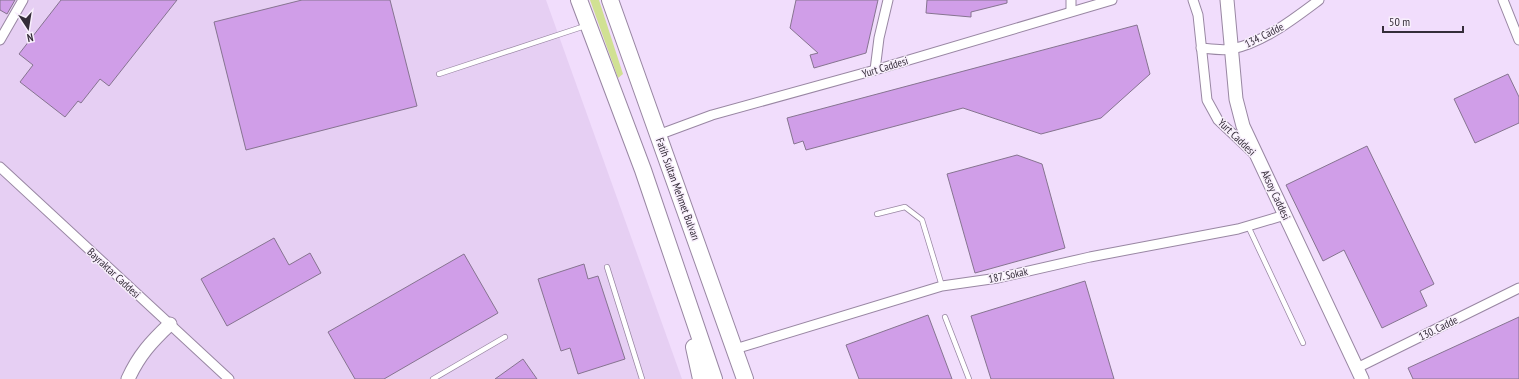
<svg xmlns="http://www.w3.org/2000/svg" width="1519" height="379" font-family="'PT Sans Narrow',sans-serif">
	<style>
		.built { fill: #e6cff3 }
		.green { fill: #d1e193 }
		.building { fill: #d09ee8; stroke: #867490 }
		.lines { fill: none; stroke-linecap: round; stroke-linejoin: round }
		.lane-casing { stroke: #9987a3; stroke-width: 6 }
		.street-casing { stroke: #9987a3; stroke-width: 11 }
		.secondary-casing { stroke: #9987a3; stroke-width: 15 }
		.highway-casing { stroke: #9987a3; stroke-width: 18 }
		.lane { stroke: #fff; stroke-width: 4.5 }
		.street { stroke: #fff; stroke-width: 9 }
		.secondary { stroke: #fff; stroke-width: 13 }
		.highway { stroke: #fff; stroke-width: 16 }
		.labels { text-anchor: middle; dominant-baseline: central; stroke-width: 3; stroke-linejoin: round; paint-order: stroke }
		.street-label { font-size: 11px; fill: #352d39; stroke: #f8effc }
	</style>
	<rect width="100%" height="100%" fill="#f1ddfc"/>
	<!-- built -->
	<polygon class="built" points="0,0 546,0 682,379 0,379"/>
	<!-- green -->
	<polygon class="green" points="590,0 599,0 623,74 618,78"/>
	<!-- building -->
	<g class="building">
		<polygon points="0,0 15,0 7,14 0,10"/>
		<polygon points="61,0 177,0 109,86 100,79 81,103 78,101 65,117 20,82 33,65 19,54"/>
		<polygon points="302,0 390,0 417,106 246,150 214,22"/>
		<polygon points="796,0 878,0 866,53 814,68 810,55 818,53 790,28"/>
		<polygon points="927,0 1007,0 1007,3 971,12 971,17 926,13"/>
		<polygon points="1137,25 1150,74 1101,118 1041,134 963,108 806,150 803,141 794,144 787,118"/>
		<polygon points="1508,74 1519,97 1519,123 1475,143 1454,99"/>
		<polygon points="1367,146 1434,284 1420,291 1427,306 1382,328 1344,250 1323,261 1286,185"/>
		<polygon points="1017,155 1042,164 1065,248 975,273 947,174"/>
		<polygon points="274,238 289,265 310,253 321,273 227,326 201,279"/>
		<polygon points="464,254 498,313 384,379 355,379 328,332"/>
		<polygon points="584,264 588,279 598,276 625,359 578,374 570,348 561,351 538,279"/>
		<polygon points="1085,281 1114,379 991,379 971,316"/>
		<polygon points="928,315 952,379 859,379 846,345"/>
		<polygon points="1519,317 1519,379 1413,379 1408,368"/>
		<polygon points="523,359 537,379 495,379"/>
	</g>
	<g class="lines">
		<defs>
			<g id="lane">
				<polyline points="439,74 585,26"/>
				<polyline points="877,214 905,207 922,220 942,286"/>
				<polyline points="1248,226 1303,343"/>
				<polyline points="607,267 642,379"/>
				<polyline points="945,317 969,379"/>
				<polyline points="433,379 505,337"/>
			</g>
			<g id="street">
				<polyline points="1193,0 1198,15 1207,100 1218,120 1253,153"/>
				<polyline points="1503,0 1519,40"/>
				<polyline points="1071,11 1071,0"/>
				<polyline points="0,40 23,0"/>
				<path d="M1201,48C1211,49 1223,51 1232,49C1263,43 1295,18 1319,0"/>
				<polyline points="875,70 879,38 888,0"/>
				<polyline points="658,135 712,115 875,70 1112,0"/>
				<polyline points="0,167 229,379"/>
				<polyline points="735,349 942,286 998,278 1090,257 1238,229 1285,215"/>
				<polyline points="1357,368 1519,288"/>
			</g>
			<g id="secondary">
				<polyline points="1227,0 1236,99 1243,126 1362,379"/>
				<path d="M128,379C139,355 151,342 170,324"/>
			</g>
			<g id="highway">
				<polyline points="579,0 643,170 714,379"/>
				<polyline points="610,0 745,379"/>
				<polyline points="694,347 701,379"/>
			</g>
		</defs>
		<!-- lane casing -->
		<use href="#lane" class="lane-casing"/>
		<!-- street casing -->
		<use href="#street" class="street-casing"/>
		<!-- secondary casing -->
		<use href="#secondary" class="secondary-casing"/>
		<!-- highway casing -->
		<use href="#highway" class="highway-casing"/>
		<!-- lane -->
		<use href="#lane" class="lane"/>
		<!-- street -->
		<use href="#street" class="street"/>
		<!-- secondary -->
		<use href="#secondary" class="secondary"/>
		<!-- highway -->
		<use href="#highway" class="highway"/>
	</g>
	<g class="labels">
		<!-- street labels -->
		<g class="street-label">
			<text transform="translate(1264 35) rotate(-27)">134. Cadde</text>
			<text transform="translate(885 67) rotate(-17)">Yurt Caddesi</text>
			<text transform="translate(1237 137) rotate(44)">Yurt Caddesi</text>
			<text transform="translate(678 189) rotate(70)">Fatih Sultan Mehmet Bulvarı</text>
			<text transform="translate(1276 195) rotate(65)">Aksoy Caddesi</text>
			<text transform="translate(114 273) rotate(43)">Bayraktar Caddesi</text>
			<text transform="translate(1008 275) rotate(-12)">187. Sokak</text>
			<text transform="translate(1438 328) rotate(-26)">130. Cadde</text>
		</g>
	</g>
	<!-- north arrow -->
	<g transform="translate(28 28) rotate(168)" stroke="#f8effc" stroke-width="3" paint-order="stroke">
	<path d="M0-3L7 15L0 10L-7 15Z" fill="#352d39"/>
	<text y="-6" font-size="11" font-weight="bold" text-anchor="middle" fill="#352d39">N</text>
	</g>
	<!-- scale -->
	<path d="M1383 26v6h80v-6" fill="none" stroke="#352d39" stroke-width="2"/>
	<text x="1389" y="26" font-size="12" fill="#352d39" stroke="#f8effc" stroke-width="3" paint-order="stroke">50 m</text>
</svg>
